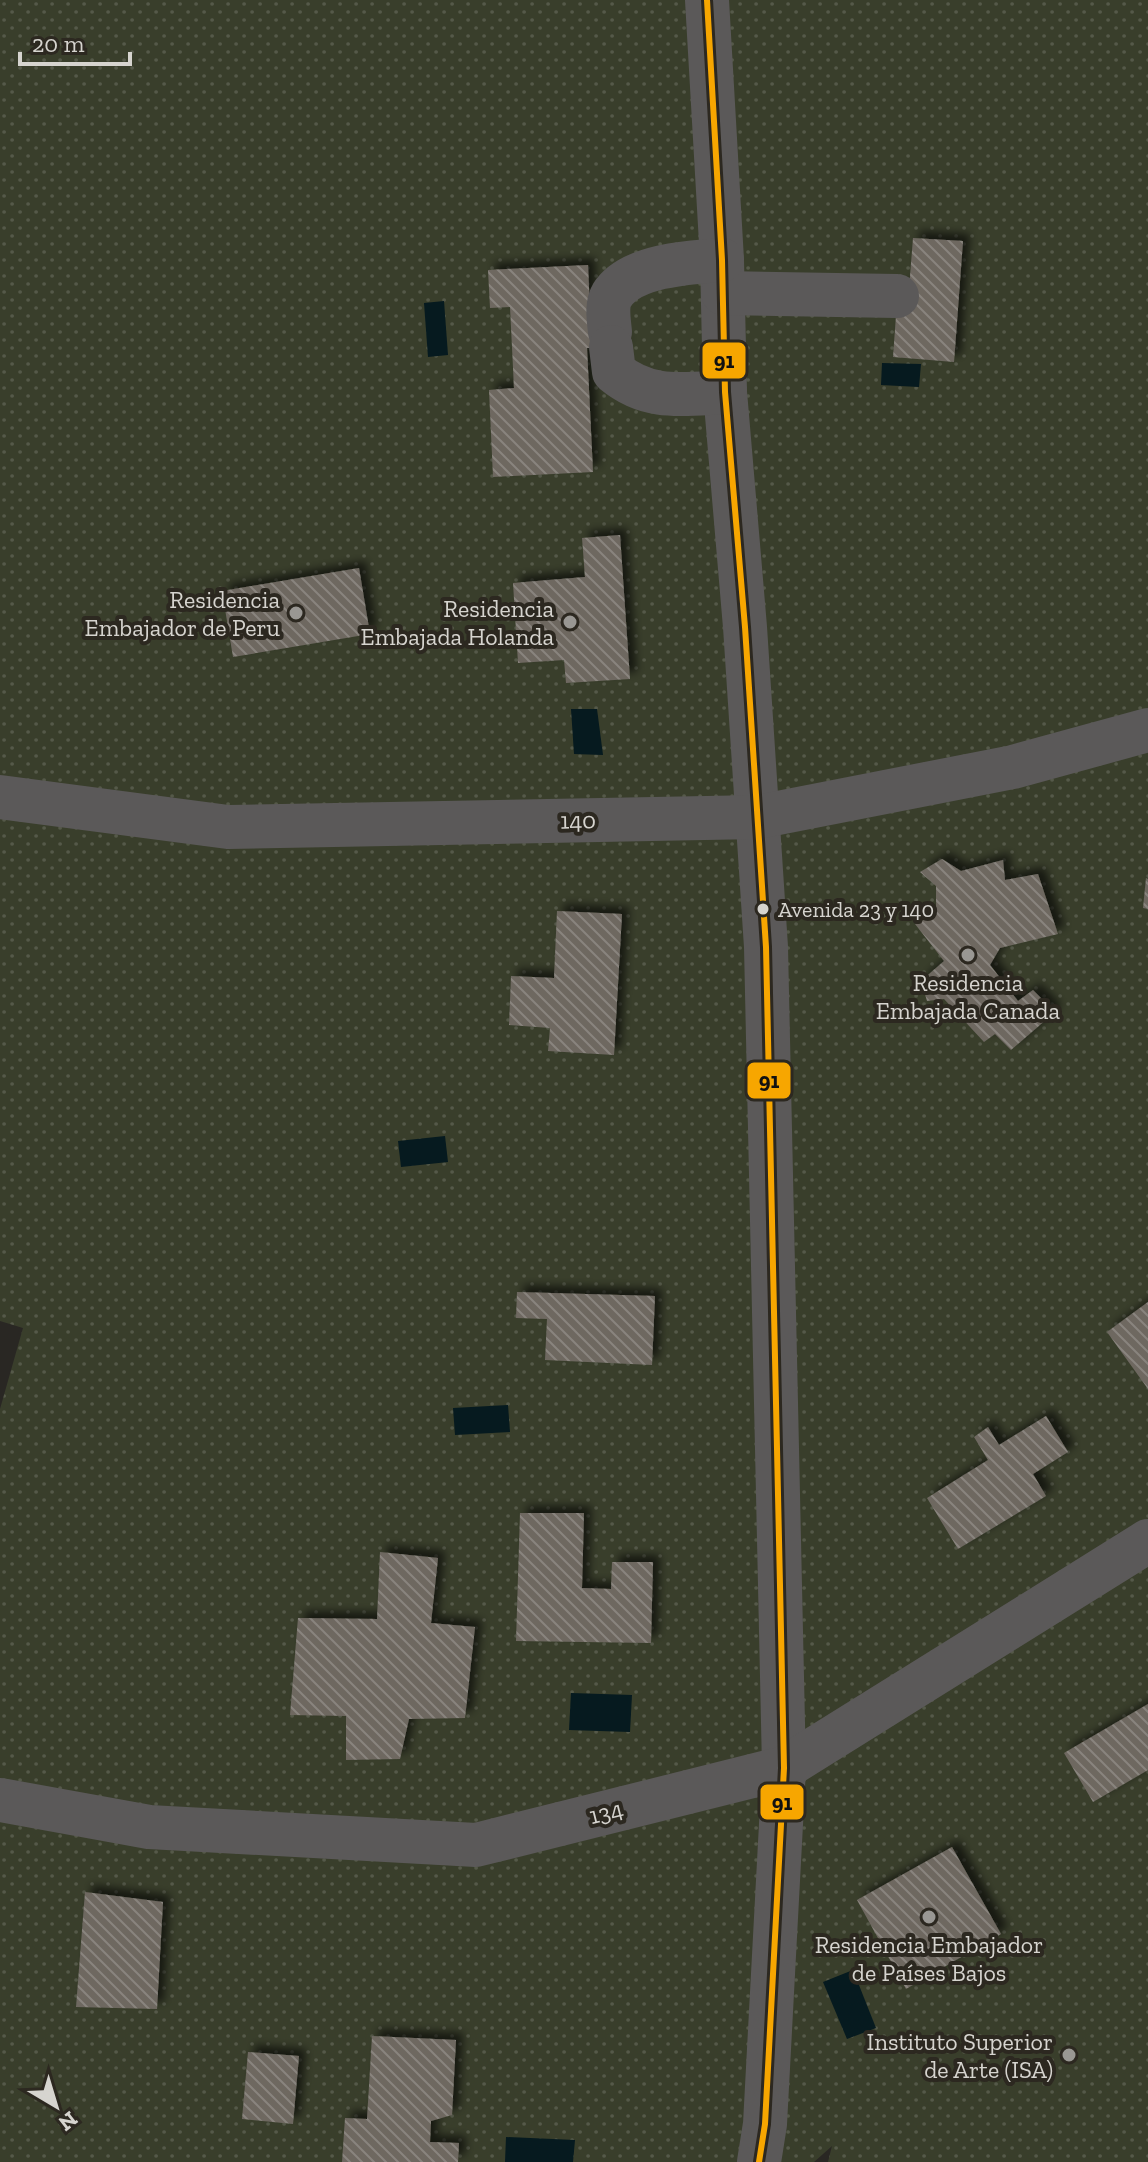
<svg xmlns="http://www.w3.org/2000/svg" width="1148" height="2162" font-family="'Zilla Slab',serif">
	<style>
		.grass { fill: url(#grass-dots) }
		.water { fill: #061a1f }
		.building { fill: url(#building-back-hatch); filter: url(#shadow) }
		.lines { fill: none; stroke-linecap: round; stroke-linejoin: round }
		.minor { stroke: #5b5959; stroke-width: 44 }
		.bus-1-casing { stroke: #2c2820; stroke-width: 12 }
		.bus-1 { stroke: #f7a600; stroke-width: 6 }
		.poi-dot { fill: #999793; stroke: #2c2820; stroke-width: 3 }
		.bus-dot { fill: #d6d4cf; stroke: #2c2820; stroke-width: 3 }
		.labels { text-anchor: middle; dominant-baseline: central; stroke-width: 8; stroke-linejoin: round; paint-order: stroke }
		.bus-label { font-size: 22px; fill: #d6d4cf; stroke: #2c2820; text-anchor: start }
		.poi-label { font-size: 24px; fill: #d6d4cf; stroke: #2c2820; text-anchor: end }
		.street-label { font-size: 24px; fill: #d6d4cf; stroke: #2c2820 }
		.line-badge { stroke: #2c2820; stroke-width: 3 }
		.pale-badge-label { font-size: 22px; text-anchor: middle; font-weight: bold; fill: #111 }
	</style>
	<defs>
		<pattern id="grass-dots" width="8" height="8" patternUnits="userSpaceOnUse" patternTransform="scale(2)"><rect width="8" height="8" fill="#393e2b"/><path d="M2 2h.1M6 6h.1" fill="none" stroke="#555949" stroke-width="1.8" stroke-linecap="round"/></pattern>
		<pattern id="building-back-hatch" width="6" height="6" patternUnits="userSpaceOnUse" patternTransform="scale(2)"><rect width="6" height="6" fill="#6e6861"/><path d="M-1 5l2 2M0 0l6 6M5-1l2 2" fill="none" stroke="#89847e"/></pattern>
		<filter id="shadow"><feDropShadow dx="7" dy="-7" stdDeviation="4" flood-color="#0009"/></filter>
	</defs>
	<rect width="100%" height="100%" fill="#292723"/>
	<!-- grass -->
	<polygon class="grass" points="0,0 1148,0 1148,2162 828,2162 832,2146 814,2162 0,2162 0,1409 23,1328 0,1321"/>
	<!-- water -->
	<g class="water">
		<polygon points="444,301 448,355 428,357 424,303"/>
		<polygon points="882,363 921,364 919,387 881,385"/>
		<polygon points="571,709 597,709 603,755 574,754"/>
		<polygon points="445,1136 448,1162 401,1167 398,1141"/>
		<polygon points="508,1405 510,1432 455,1435 453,1408"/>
		<polygon points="571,1693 632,1695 630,1732 569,1730"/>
		<polygon points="853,1970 876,2028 847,2039 823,1982"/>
		<polygon points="506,2137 575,2140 573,2162 505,2162"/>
	</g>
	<!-- building -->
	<g class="building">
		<polygon points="913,238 963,241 954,362 893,357 898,288 909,289"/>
		<polygon points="588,265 591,333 627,346 587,348 593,472 493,477 489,390 514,388 510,307 490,308 488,270"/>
		<polygon points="620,535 630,679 566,683 564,660 518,663 513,583 585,577 582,538"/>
		<polygon points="359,568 370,634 233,657 222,591"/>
		<polygon points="942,859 961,871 1003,860 1005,880 1038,874 1058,934 1000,948 990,965 1018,1001 1033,990 1055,1012 1011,1050 995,1034 984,1042 944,999 927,1001 921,981 944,961 915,924 936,914 936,886 920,872"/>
		<polygon points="1146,878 1148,879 1148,909 1143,908"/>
		<polygon points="557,911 622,914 614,1055 548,1051 550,1028 509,1025 511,976 554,978"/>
		<polygon points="517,1292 655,1296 652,1365 545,1360 547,1319 516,1318"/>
		<polygon points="1148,1302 1148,1389 1107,1332"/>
		<polygon points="1046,1416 1068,1452 1033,1474 1046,1496 958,1549 927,1498 988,1460 974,1437 988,1427 999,1445"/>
		<polygon points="520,1513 584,1513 582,1588 611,1589 612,1562 653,1562 651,1643 516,1641"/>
		<polygon points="380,1552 438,1558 431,1623 475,1627 465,1718 409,1719 400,1759 346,1760 346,1716 290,1715 298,1618 377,1619"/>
		<polygon points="1148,1704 1148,1770 1093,1802 1064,1753"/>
		<polygon points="952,1847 1001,1934 906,1989 857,1900"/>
		<polygon points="85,1892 163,1902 157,2009 76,2007"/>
		<polygon points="372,2036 456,2040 452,2115 431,2121 430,2142 459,2143 458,2162 342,2162 345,2118 367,2119"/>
		<polygon points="248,2052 299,2056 293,2124 242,2119"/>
	</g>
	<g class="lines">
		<!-- minor -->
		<g class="minor">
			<polyline points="707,0 722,260 725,392 745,627 766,947 784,1768 765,2124 759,2162"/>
			<polyline points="723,293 897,296"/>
			<path d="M610,332C609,321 606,305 612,295C631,265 691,262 722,260"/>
			<path d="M611,347L614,372C649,401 683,394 725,392"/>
			<polyline points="0,797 228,827 758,817 1013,767 1148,730"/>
			<polyline points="0,1800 149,1827 476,1845 784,1768 1148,1541"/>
		</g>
		<defs>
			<polyline id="bus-1" points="707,0 722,260 725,392 745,627 766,947 784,1768 765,2124 759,2162"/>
		</defs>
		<!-- bus-1 casing -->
		<use href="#bus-1" class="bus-1-casing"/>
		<!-- bus-1 -->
		<use href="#bus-1" class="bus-1"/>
	</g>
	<!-- markers -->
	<g class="poi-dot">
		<circle cx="296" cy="613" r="8"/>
		<circle cx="570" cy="622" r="8"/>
		<circle cx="968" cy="955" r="8"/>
		<circle cx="929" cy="1917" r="8"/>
		<circle cx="1069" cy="2055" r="8"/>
	</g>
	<circle class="bus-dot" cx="763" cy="909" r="7"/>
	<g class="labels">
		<!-- bus labels -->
		<g class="bus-label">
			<text x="778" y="909">Avenida 23 y 140</text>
		</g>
		<!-- poi labels -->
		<g class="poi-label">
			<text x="280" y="599">Residencia<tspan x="280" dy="28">Embajador de Peru</tspan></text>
			<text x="554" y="608">Residencia<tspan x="554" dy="28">Embajada Holanda</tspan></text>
			<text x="968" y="982" text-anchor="middle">Residencia<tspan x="968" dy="28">Embajada Canada</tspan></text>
			<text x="929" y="1944" text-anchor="middle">Residencia Embajador<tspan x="929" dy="28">de Países Bajos</tspan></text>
			<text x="1053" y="2041">Instituto Superior<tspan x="1053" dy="28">de Arte (ISA)</tspan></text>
		</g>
		<!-- street labels -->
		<g class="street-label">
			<text transform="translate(578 820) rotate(-1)">140</text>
			<text transform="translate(606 1812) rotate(-14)">134</text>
		</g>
	</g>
	<g class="line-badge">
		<rect x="701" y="341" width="46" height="39" rx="8" fill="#f7a600"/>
		<rect x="746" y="1061" width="46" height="39" rx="8" fill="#f7a600"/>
		<rect x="759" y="1783" width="46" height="38" rx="8" fill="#f7a600"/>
	</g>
	<g class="pale-badge-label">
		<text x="724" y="368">91</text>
		<text x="769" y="1088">91</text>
		<text x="782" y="1810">91</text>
	</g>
	<!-- north arrow -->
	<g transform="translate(56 2106) rotate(142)" stroke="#2c2820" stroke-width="6" paint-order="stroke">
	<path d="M0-6L14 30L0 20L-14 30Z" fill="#d6d4cf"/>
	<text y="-12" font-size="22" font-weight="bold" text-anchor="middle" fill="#d6d4cf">N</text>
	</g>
	<!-- scale -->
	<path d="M20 52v12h110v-12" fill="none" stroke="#d6d4cf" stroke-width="4"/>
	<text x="32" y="52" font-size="24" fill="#d6d4cf" stroke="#2c2820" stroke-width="6" paint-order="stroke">20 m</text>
</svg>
